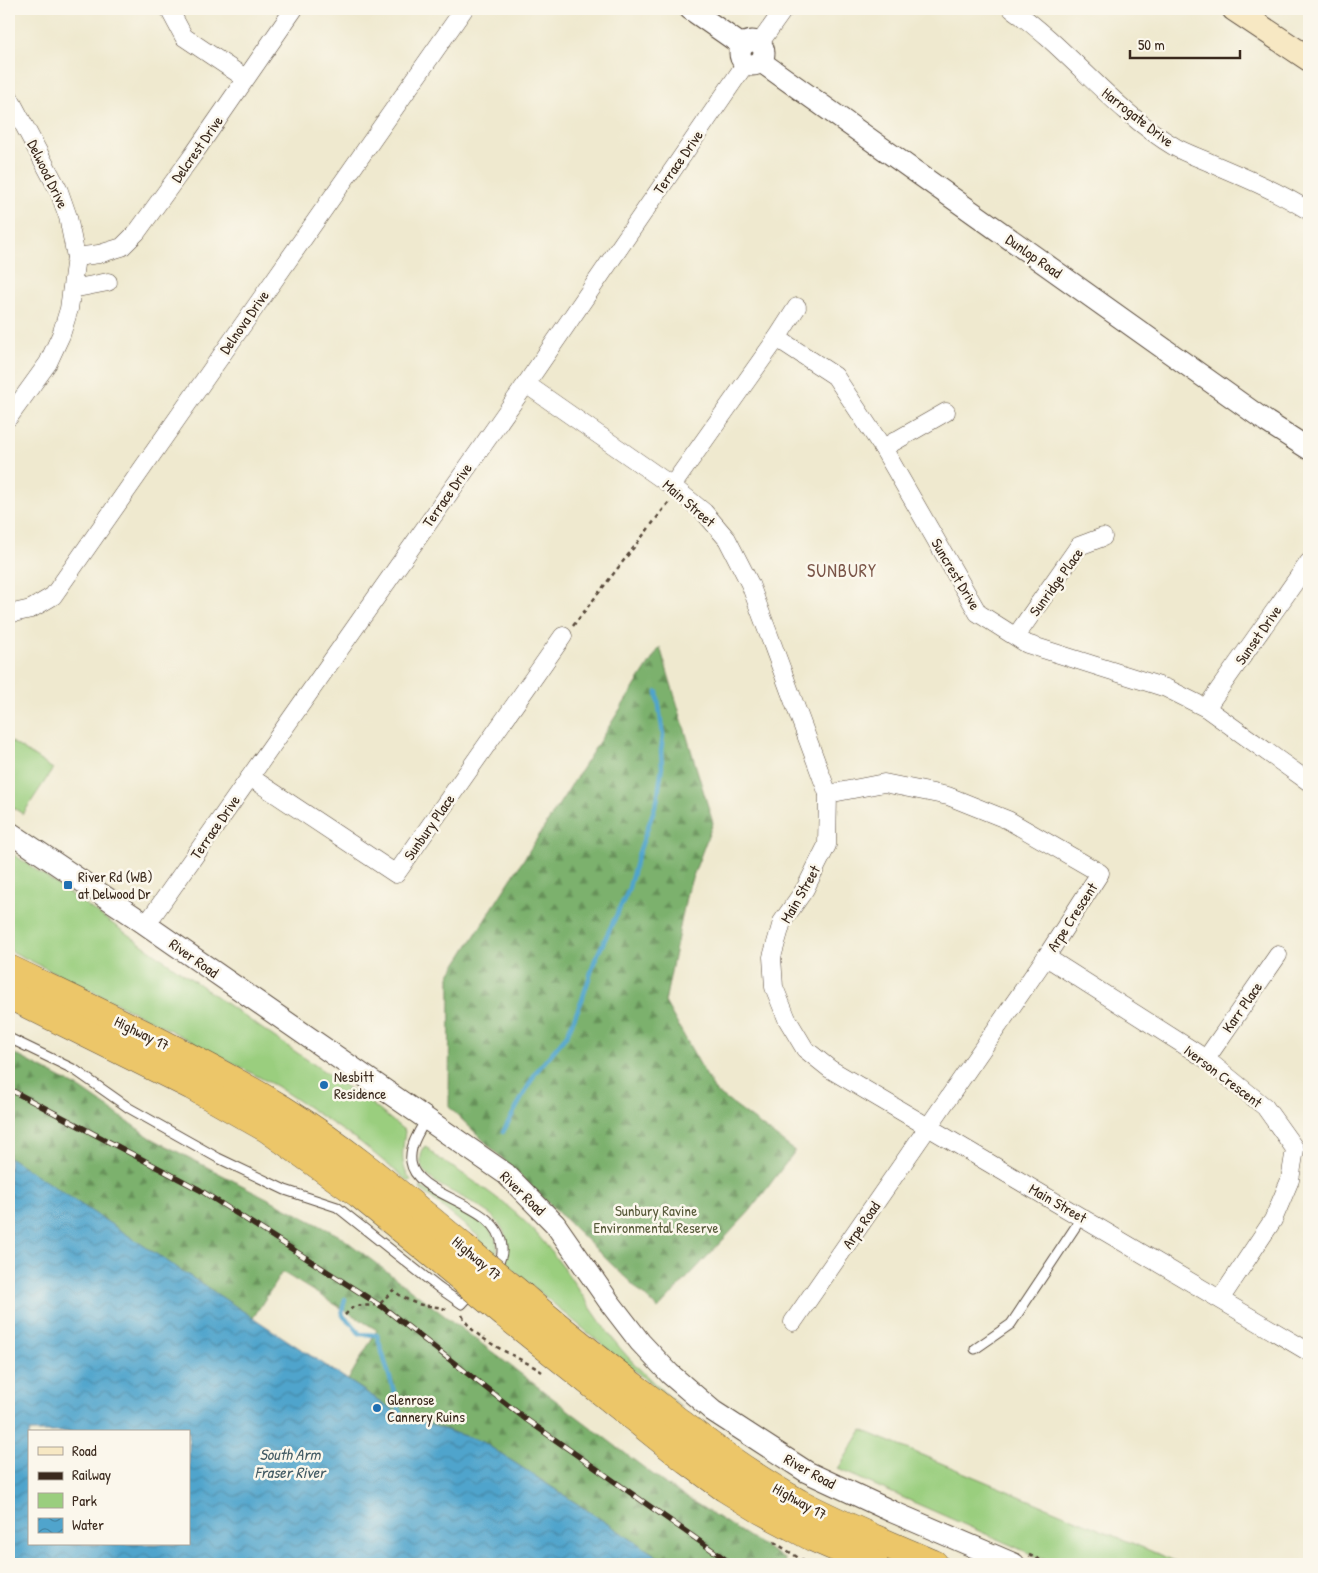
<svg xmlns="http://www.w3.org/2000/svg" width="1318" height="1573" font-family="'Patrick Hand',sans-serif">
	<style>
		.green { fill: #9ace7e; stroke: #6a7c4e }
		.forest { fill: url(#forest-firs); stroke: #5b6e46 }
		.water { fill: url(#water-waves); stroke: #466775; fill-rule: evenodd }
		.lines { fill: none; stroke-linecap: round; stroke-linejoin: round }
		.stream { stroke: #50a4cc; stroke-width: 4.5 }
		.service-casing { stroke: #564739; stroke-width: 11 }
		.minor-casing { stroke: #564739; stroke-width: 19 }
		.tertiary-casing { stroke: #564739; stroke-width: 23 }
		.secondary-casing { stroke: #564739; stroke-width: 26 }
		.motorway-casing { stroke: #564739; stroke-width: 29 }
		.path { stroke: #564739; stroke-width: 2.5; stroke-dasharray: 4 4; stroke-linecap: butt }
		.service { stroke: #fff; stroke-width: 9 }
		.minor { stroke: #fff; stroke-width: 18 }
		.tertiary { stroke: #fff; stroke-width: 21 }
		.secondary { stroke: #f7e8c3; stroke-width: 24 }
		.motorway { stroke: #ecc669; stroke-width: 28 }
		.rail-casing { stroke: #3b2a1e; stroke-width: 5.5 }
		.rail { stroke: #fbf7ec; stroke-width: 4; stroke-dasharray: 11; stroke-linecap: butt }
		.motorway-bridge-casing { stroke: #564739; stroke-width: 29; stroke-linecap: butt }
		.motorway-bridge { stroke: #ecc669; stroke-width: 28 }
		.poi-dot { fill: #1f6fb2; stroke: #fbf7ec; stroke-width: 2 }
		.labels { text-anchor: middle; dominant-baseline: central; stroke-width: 5; stroke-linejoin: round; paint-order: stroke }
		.street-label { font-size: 15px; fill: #3b2a1e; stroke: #fbf7ec }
		.poi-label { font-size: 15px; fill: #3b2a1e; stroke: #fbf7ec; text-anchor: start }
		.park-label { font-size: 15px; fill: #585b3b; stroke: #fbf7ec }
		.water-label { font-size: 16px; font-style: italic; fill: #435b64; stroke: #fbf7ec }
		.quarter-label { font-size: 18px; letter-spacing: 1px; fill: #7a5548; stroke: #fbf7ec }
	</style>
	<defs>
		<pattern id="forest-firs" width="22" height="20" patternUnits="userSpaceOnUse" patternTransform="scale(1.25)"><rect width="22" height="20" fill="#7bb16d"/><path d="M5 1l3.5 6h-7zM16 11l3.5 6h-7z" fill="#669059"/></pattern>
		<pattern id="water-waves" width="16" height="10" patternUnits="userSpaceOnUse" patternTransform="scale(1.25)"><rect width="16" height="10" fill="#50a4cc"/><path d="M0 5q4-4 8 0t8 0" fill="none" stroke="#4486a5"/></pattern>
	</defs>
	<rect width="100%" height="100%" fill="#fbf7ec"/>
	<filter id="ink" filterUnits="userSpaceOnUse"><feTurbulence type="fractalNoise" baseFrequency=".02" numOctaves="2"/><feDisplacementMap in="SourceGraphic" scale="10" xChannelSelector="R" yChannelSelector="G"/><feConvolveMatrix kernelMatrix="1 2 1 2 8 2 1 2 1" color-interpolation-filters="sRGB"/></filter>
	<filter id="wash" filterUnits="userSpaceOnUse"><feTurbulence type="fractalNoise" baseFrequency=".0096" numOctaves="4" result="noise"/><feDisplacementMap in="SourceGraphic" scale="20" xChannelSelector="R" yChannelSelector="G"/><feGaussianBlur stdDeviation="1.12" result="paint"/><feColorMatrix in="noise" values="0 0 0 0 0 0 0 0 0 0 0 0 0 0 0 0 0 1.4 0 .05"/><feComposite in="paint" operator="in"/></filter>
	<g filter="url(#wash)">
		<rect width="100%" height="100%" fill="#efe9cf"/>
		<!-- green -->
		<g class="green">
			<polygon points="9,740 53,769 23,814 9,805"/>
			<path d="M9,851L261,1028L373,1105L405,1131C403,1148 399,1166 411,1180L409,1182L360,1142L276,1086L162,1026L9,950Z"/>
			<path d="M426,1146C437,1160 452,1166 466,1176C491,1193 516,1211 536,1233C565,1266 586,1303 612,1338C632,1364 658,1387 682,1408L611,1352L505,1263C526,1191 399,1199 424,1147Z"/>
			<path d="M421,1187L477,1219C490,1229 501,1239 496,1257L479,1241L478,1236L420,1189Z"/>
			<polygon points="862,1430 1182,1564 1054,1564 838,1469"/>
		</g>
		<!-- forest -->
		<g class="forest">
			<polygon points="660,647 713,823 687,892 665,1002 715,1091 795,1151 750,1211 658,1309 449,1107 450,974"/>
			<polygon points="9,1051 81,1089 151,1138 340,1236 668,1486 784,1559 784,1564 669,1564 483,1442 401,1415 348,1380 377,1330 282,1272 253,1318 31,1172 9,1157"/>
		</g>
		<!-- water -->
		<path class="water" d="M9,1157L401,1415L483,1442L669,1564H9ZM29,1432H189V1544H29Z"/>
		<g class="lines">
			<!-- stream -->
			<g class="stream">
				<polyline points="503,1132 536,1072 567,1035 582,1000 595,960 628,891 637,858 657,801 662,767 661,751 663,735 657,692"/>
				<path d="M345,1299C341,1316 340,1314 352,1324C355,1327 357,1331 360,1334L377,1335L401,1415"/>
			</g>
		</g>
	</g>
	<g filter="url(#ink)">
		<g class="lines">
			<defs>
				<g id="service">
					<polyline points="9,1038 75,1070 129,1108 218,1158 285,1190 337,1207 439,1288 462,1304 474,1291"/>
					<path d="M426,1119C419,1132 409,1146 411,1162C416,1199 501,1202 502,1248C503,1256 499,1262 494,1269"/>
					<polyline points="975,1349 1011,1324 1082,1217"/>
				</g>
				<g id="minor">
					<polyline points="169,9 184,37 245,78"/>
					<path d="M1012,9C1070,50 1113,110 1175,147C1187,154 1201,158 1213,164C1246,178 1279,192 1309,211"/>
					<polyline points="759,44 784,9"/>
					<polyline points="9,97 59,191 68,217 76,257 69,309 61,335 48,363 9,417"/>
					<polyline points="76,257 99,254 122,247 137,232 193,155 294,9"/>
					<polyline points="72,289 108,282"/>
					<polyline points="777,338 797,307"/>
					<polyline points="526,384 672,486 704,512 727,539 750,584 828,794 827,845 805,889 782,922 772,957 774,987 787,1019 805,1049 830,1069 1309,1352"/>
					<polyline points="883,448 946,412"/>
					<polyline points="672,486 777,338 835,376 883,448 978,613 1027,644 1166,688 1206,708 1309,782"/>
					<polyline points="9,614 31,609 53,596 464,9"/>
					<polyline points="1016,636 1079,546 1103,537"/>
					<polyline points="1206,708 1309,562"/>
					<polyline points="250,777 396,874 563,636"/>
					<polyline points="146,925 526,384 746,63"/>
					<polyline points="1046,957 1206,1059 1265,1107 1295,1149 1290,1180 1273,1220 1221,1298"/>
					<polyline points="1206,1059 1278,955"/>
					<polyline points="793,1322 1046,957 1100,873 1008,820 948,796 884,783 828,794"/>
				</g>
				<g id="tertiary">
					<polyline points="690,9 743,46"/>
					<circle cx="752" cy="53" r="12"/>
					<polyline points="760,61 1267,422 1309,449"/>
					<polyline points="9,832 135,917 506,1174 555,1224 610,1303 640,1342 670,1374 713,1411 807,1472 893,1512 1014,1564"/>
				</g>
				<polyline id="secondary" points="1234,9 1309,59"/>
				<g id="motorway">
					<path d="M9,969C101,1013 194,1056 282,1109C347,1149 404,1198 463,1247"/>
					<polyline points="9,995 192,1086 268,1129 359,1194 445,1264"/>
					<path d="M523,1297C563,1332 605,1365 647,1397C695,1435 745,1473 799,1503C843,1526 889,1545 934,1564"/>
					<polyline points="505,1314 688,1461 725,1488 761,1510 814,1538 874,1564"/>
				</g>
			</defs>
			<!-- service casing -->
			<use href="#service" class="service-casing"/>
			<!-- minor casing -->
			<use href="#minor" class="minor-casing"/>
			<!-- tertiary casing -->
			<use href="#tertiary" class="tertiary-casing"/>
			<!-- secondary casing -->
			<use href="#secondary" class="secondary-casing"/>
			<!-- motorway casing -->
			<use href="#motorway" class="motorway-casing"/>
			<!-- path -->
			<g class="path">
				<polyline points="573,626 669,502"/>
				<path d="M345,1315L354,1306L379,1305L393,1290C403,1298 415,1305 429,1306C437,1307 440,1307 448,1310"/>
				<path d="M462,1315C473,1341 519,1356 542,1372"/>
				<polyline points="774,1542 808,1564"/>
				<polyline points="1029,1555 1051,1564"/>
			</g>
			<!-- service -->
			<use href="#service" class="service"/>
			<!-- minor -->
			<use href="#minor" class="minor"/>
			<!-- tertiary -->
			<use href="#tertiary" class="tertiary"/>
			<!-- secondary -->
			<use href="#secondary" class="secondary"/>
			<!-- motorway -->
			<use href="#motorway" class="motorway"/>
			<defs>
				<polyline id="rail" points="9,1089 200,1190 384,1308 527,1420 732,1564"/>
			</defs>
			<!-- rail casing -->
			<use href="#rail" class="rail-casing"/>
			<!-- rail -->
			<use href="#rail" class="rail"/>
			<defs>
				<g id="motorway-bridge">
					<polyline points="463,1247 523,1297"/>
					<polyline points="445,1264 505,1314"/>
				</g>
			</defs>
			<!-- motorway-bridge casing -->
			<use href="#motorway-bridge" class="motorway-bridge-casing"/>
			<!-- motorway-bridge -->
			<use href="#motorway-bridge" class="motorway-bridge"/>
		</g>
	</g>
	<!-- markers -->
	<g class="poi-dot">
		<rect x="63" y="880" width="10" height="10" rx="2.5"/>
		<circle cx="324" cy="1085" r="5"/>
		<circle cx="377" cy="1408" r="5"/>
	</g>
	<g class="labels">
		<!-- street labels -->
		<g class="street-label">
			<text transform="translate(1138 117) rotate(38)">Harrogate Drive</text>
			<text transform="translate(197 149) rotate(-55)">Delcrest Drive</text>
			<text transform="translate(678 162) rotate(-55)">Terrace Drive</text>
			<text transform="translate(48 174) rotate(64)">Delwood Drive</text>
			<text transform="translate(1034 256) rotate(35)">Dunlop Road</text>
			<text transform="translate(244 322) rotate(-55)">Delnova Drive</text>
			<text transform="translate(447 495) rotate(-55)">Terrace Drive</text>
			<text transform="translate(689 503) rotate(41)">Main Street</text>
			<text transform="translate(956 574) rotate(59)">Suncrest Drive</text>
			<text transform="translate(1056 582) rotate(-54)">Sunridge Place</text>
			<text transform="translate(1258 635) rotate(-55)">Sunset Drive</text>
			<text transform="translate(215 827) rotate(-55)">Terrace Drive</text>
			<text transform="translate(429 827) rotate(-55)">Sunbury Place</text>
			<text transform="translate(800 894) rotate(-60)">Main Street</text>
			<text transform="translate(1072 917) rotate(-57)">Arpe Crescent</text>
			<text transform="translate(194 958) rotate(35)">River Road</text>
			<text transform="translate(1242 1007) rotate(-55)">Karr Place</text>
			<text transform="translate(142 1033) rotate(26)">Highway 17</text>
			<text transform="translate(1223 1076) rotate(37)">Iverson Crescent</text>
			<text transform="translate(523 1193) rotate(44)">River Road</text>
			<text transform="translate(1058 1203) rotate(30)">Main Street</text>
			<text transform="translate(861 1225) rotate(-55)">Arpe Road</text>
			<text transform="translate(477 1258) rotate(40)">Highway 17</text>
			<text transform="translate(810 1471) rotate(29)">River Road</text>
			<text transform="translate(800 1501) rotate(29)">Highway 17</text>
		</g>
		<!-- poi labels -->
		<g class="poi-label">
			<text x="78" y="876">River Rd (WB)<tspan x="78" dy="17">at Delwood Dr</tspan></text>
			<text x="334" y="1076">Nesbitt<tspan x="334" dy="17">Residence</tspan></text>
			<text x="387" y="1399">Glenrose<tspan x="387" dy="17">Cannery Ruins</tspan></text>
		</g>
		<!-- park labels -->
		<g class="park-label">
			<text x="656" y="1210">Sunbury Ravine<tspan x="656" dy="17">Environmental Reserve</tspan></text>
		</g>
		<!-- water labels -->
		<g class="water-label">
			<text x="290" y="1454">South Arm<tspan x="290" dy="18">Fraser River</tspan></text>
		</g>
		<!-- quarter labels -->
		<g class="quarter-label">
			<text x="842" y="570">SUNBURY</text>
		</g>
	</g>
	<!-- margin -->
	<rect width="1318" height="1573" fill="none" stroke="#fbf7ec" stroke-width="30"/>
	<!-- legend -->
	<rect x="28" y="1430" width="162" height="115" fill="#fbf7ec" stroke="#aea59a"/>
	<rect x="38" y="1447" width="25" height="8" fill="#f7e8c3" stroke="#aea59a"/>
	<text x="72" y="1456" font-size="15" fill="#3b2a1e">Road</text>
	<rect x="38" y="1472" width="25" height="8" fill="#3b2a1e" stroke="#aea59a"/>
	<text x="72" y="1480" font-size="15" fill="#3b2a1e">Railway</text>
	<rect x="38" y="1493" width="25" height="15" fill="#9ace7e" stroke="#aea59a"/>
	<text x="72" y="1506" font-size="15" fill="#3b2a1e">Park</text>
	<rect x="38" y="1518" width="25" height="15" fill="url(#water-waves)" stroke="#aea59a"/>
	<text x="72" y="1530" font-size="15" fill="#3b2a1e">Water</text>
	<!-- scale -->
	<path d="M1130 50v8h110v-8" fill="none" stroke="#3b2a1e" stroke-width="2.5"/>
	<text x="1138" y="50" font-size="15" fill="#3b2a1e" stroke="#fbf7ec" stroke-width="4" paint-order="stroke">50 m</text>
</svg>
